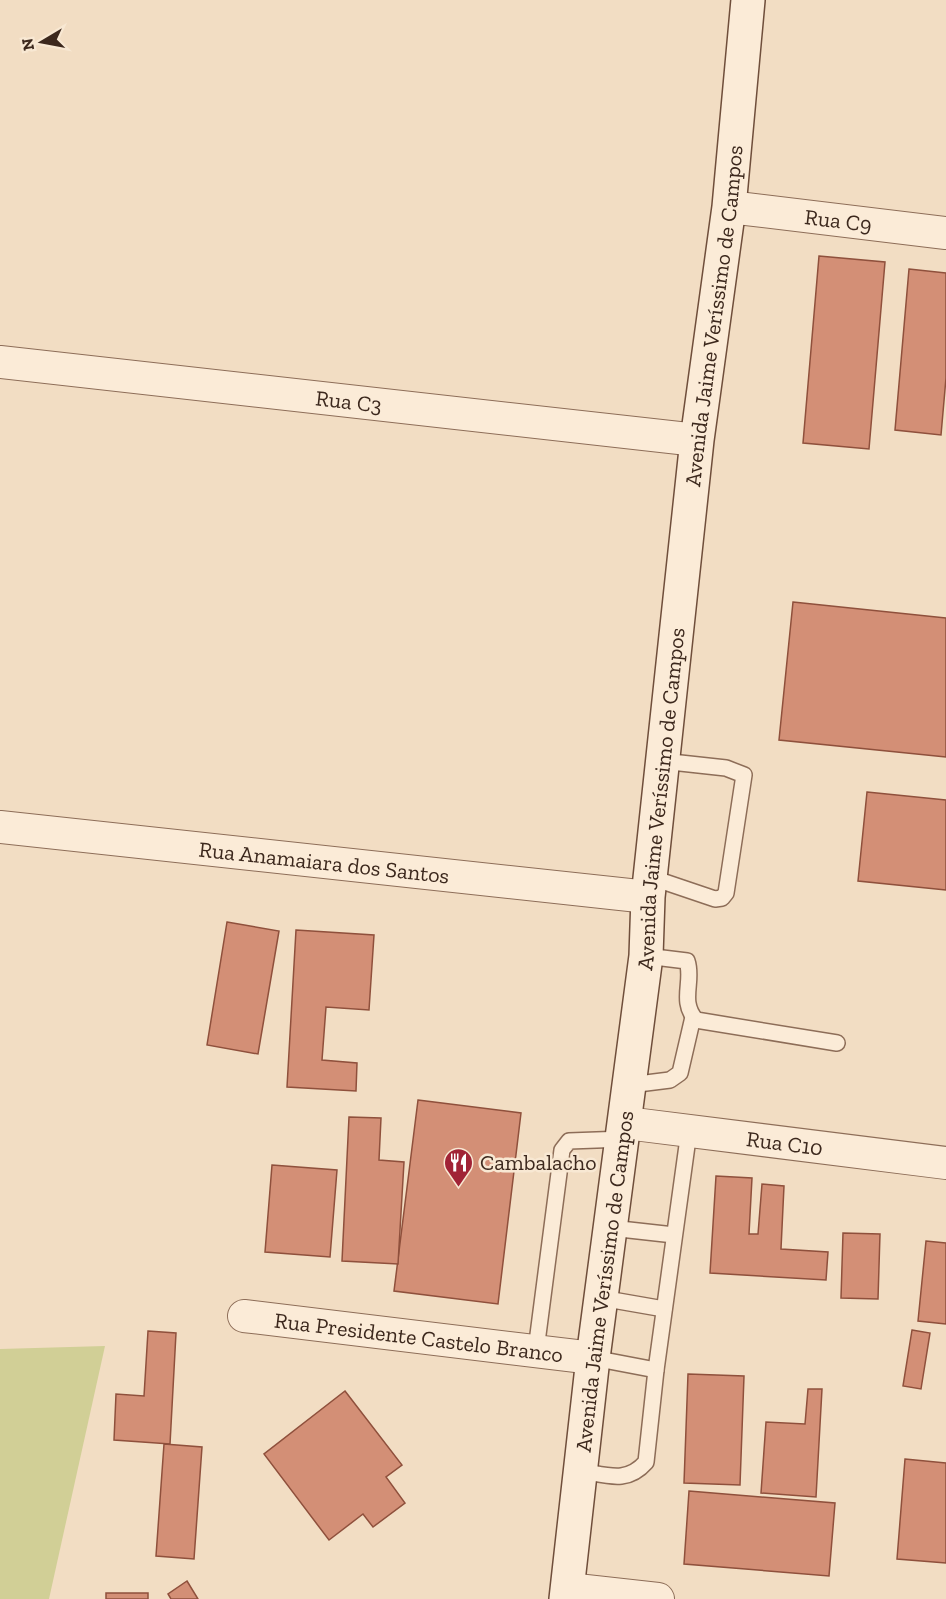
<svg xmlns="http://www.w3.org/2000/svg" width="946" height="1599" font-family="'Zilla Slab',serif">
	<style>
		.green { fill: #d1cf96 }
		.building { fill: #d38f76; stroke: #8f503c; stroke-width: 1.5 }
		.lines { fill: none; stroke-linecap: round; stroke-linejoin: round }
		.lane-casing { stroke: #8d6d58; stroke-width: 18 }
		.street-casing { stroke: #8d6d58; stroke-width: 34 }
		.secondary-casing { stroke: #6f4e3b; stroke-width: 36 }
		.lane { stroke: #fbebd7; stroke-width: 15 }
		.street { stroke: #fbebd7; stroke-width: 32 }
		.secondary { stroke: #fbebd7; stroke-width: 33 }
		.labels { text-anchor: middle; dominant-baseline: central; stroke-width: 5; stroke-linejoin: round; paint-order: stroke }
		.street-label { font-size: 22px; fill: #3c281d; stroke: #f8e8d3 }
		.poi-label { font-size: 22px; fill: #3c281d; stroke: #f8e8d3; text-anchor: start }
	</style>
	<rect width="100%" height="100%" fill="#f2ddc3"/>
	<!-- green -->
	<polygon class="green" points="105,1346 49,1599 0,1599 0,1349"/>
	<!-- building -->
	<g class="building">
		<polygon points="819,256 885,262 869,449 803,443"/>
		<polygon points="909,269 946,273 946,378 941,435 895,430"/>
		<polygon points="793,602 946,618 946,757 779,740"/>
		<polygon points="867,792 946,800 946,890 858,881"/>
		<polygon points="227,922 279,931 258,1054 207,1045"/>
		<polygon points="296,930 374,935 369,1010 326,1007 322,1060 357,1063 356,1091 287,1087"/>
		<polygon points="418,1100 521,1113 498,1304 394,1291"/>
		<polygon points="349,1117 381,1118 379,1160 404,1162 398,1264 342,1261"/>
		<polygon points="272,1165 337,1170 330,1257 265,1252"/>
		<polygon points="716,1176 752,1178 749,1234 758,1234 762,1184 784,1186 781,1249 828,1252 826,1280 710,1273"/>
		<polygon points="843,1233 880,1234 878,1299 841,1298"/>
		<polygon points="926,1241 946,1243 946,1324 918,1321"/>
		<polygon points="912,1330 930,1333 921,1389 903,1386"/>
		<polygon points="148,1331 176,1333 170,1444 114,1440 116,1394 144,1396"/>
		<polygon points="688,1374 744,1376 740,1485 684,1483"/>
		<polygon points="808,1389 822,1389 816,1497 761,1493 766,1422 805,1424"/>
		<polygon points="345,1391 402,1465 386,1477 405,1503 373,1527 363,1514 329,1540 264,1454"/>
		<polygon points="164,1444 202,1447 194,1559 156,1556"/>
		<polygon points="905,1459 946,1463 946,1563 897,1559"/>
		<polygon points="689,1491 835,1503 829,1576 684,1564"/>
		<polygon points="187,1581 198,1599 171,1599 168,1594"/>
		<rect x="106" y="1593" width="42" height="6"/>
	</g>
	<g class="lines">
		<defs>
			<g id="lane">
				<polyline points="650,877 715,899 722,898 726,893 744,775 726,768 662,761"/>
				<path d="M646,956L687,961C694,981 679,1001 696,1020L837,1043"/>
				<polyline points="630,1085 670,1080 680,1073 693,1017"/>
				<polyline points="611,1228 674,1235"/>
				<polyline points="601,1298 664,1309"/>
				<polyline points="536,1350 562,1150 569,1141 624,1139"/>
				<polyline points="593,1358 656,1370"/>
				<path d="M581,1471C607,1475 627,1484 646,1462L656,1370L689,1131"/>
			</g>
			<g id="street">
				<path id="s1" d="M729,207L946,233"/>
				<path id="s2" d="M0,362L697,440"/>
				<path id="s3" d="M0,827L648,897"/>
				<path id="s4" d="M626,1123L946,1163"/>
				<path id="s5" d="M244,1316L593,1358"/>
				<polyline points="568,1589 658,1599"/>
			</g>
			<g id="secondary">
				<path id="s6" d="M566,1599L593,1358L646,956L648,897L697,440L729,207L748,0"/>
			</g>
		</defs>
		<!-- lane casing -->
		<use href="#lane" class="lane-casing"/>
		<!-- street casing -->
		<use href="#street" class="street-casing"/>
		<!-- secondary casing -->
		<use href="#secondary" class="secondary-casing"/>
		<!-- lane -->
		<use href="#lane" class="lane"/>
		<!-- street -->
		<use href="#street" class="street"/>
		<!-- secondary -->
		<use href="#secondary" class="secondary"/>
	</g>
	<!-- icons -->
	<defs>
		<symbol id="restaurant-pin" viewBox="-11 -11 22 30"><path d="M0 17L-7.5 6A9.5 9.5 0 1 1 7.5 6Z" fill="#a12336" stroke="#f8e8d3"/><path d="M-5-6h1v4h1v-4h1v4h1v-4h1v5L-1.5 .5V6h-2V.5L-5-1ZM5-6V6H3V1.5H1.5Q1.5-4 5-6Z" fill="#fff"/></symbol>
	</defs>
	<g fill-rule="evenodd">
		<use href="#restaurant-pin" x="442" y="1146" width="33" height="45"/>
	</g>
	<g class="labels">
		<!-- street labels -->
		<g class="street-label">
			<text stroke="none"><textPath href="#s1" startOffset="110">Rua C9</textPath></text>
			<text stroke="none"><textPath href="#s6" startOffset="1292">Avenida Jaime Veríssimo de Campos</textPath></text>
			<text stroke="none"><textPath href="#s2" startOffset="351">Rua C3</textPath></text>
			<text stroke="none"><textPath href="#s6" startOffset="806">Avenida Jaime Veríssimo de Campos</textPath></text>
			<text stroke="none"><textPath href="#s3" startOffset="326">Rua Anamaiara dos Santos</textPath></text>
			<text stroke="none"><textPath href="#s4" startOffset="160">Rua C10</textPath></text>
			<text stroke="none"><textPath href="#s6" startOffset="320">Avenida Jaime Veríssimo de Campos</textPath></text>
			<text stroke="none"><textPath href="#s5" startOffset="176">Rua Presidente Castelo Branco</textPath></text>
		</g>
		<!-- poi labels -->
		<g class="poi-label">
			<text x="480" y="1162">Cambalacho</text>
		</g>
	</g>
	<!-- north arrow -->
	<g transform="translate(42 42) rotate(260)" stroke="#f8e8d3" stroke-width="4.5" paint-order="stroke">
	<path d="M0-4.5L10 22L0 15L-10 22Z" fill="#3c281d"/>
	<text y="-9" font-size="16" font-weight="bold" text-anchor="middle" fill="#3c281d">N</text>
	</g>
</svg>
